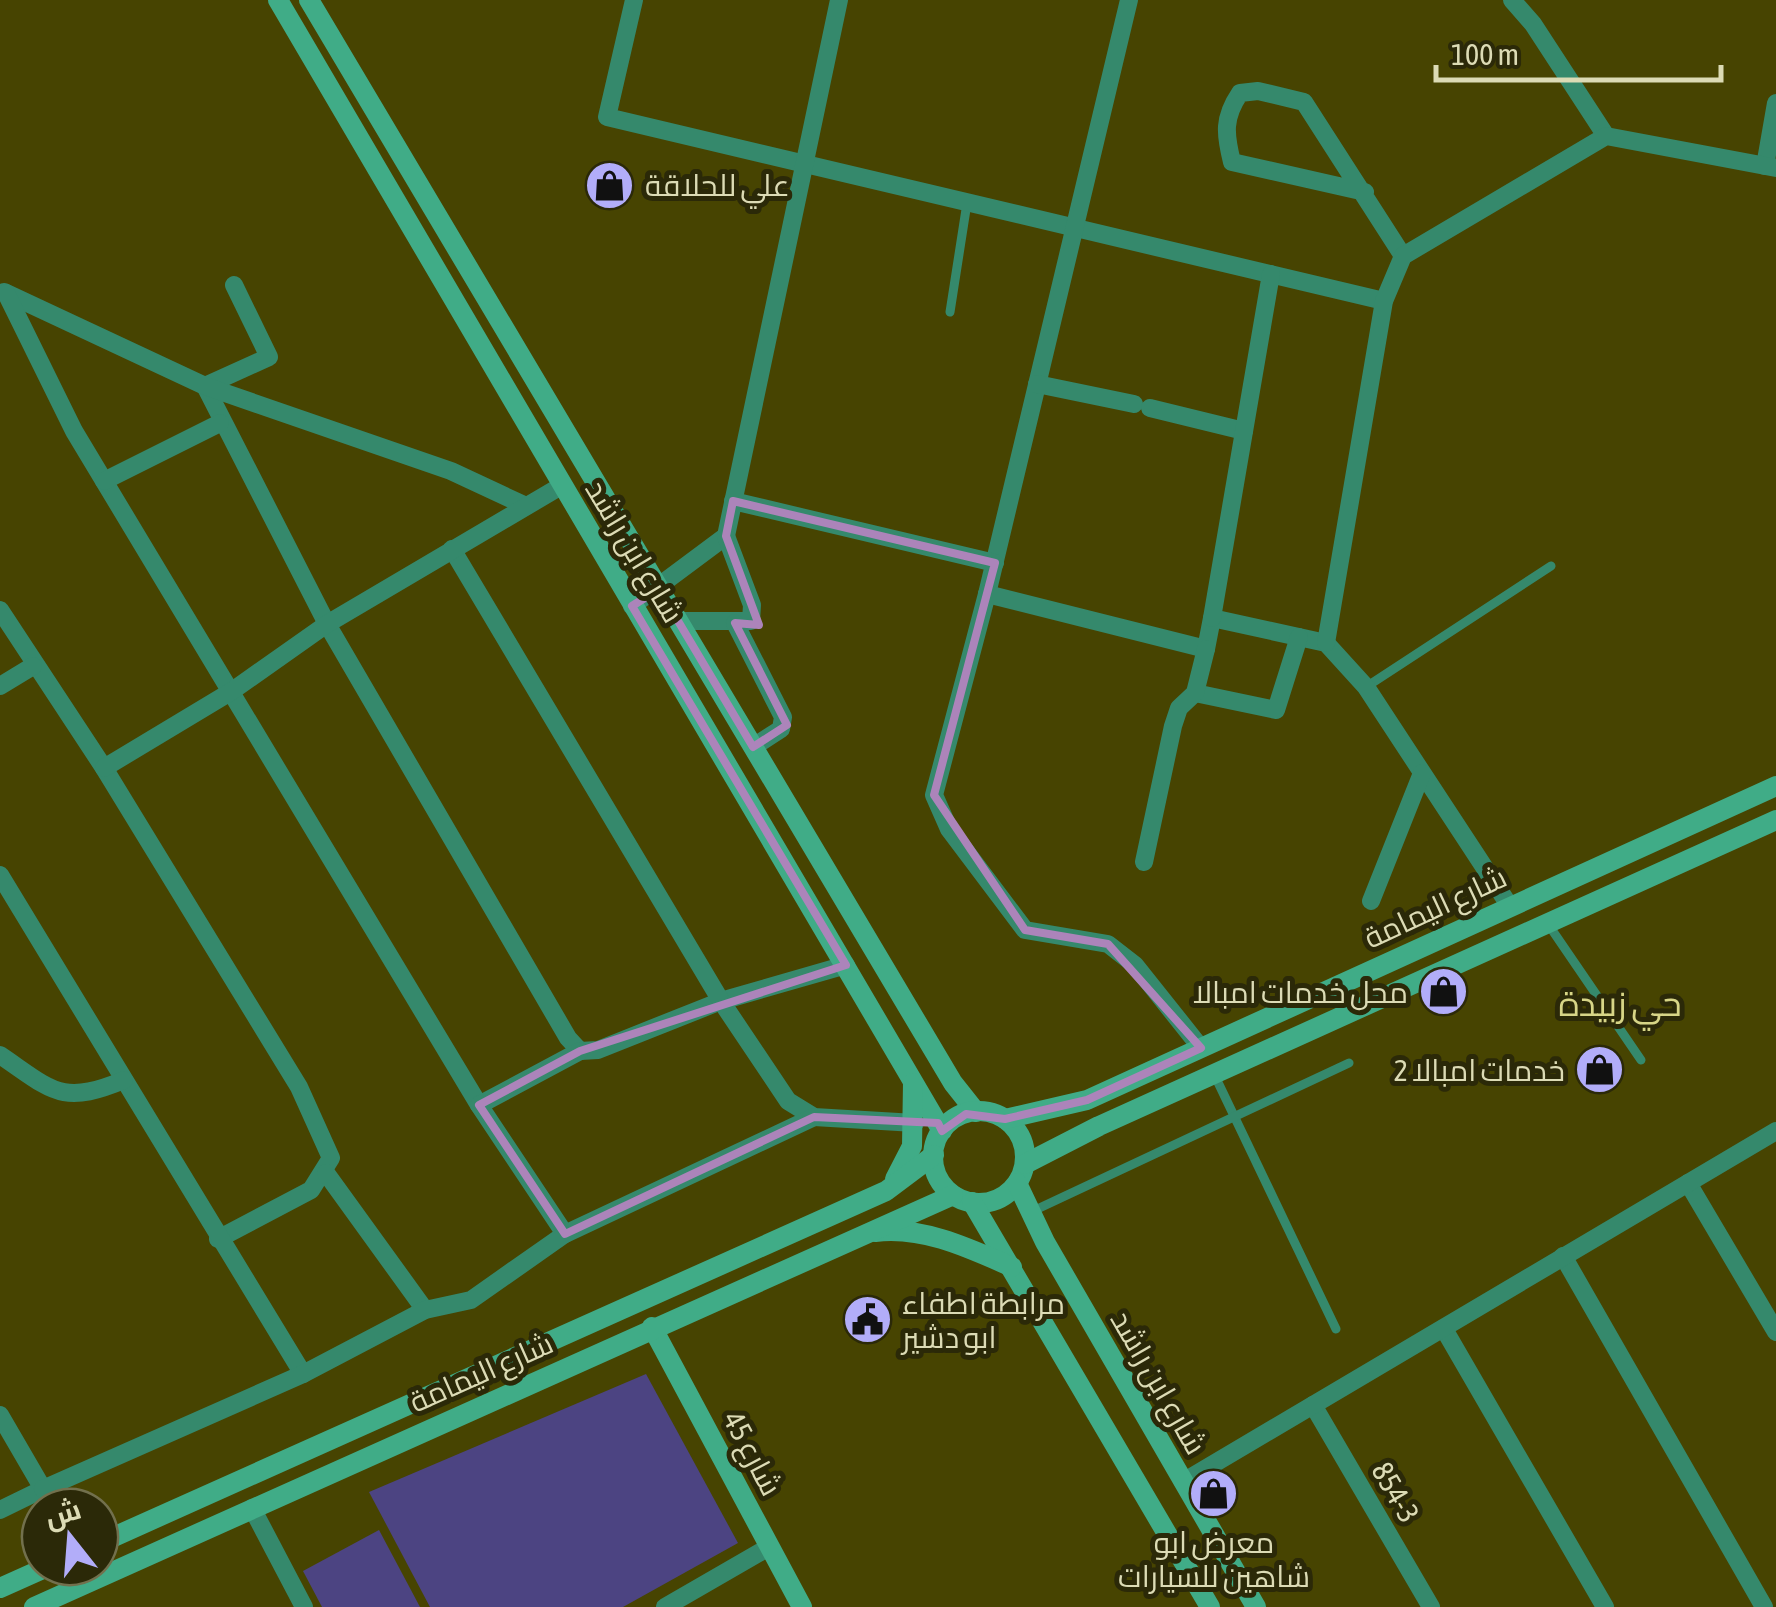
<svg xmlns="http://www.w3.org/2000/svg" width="1776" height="1607" font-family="'Asap Condensed',Cairo,sans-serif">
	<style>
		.green { fill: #4c4482 }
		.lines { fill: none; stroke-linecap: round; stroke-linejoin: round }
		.lane { stroke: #35896c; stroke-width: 9 }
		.street { stroke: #35896c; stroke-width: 18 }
		.secondary { stroke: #40ac87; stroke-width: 20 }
		.marked { fill: none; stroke: #ac84ba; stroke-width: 8; stroke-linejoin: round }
		.labels { text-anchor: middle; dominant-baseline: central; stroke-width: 10; stroke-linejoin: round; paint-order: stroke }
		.poi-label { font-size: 30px; fill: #dcdbb5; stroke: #2b2908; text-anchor: start }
		.street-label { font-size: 30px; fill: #dcdbb5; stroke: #2b2908 }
		.quarter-label { font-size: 35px; fill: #d7d587; stroke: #2b2908 }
	</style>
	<rect width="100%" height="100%" fill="#474401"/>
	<!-- green -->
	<g class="green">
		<polygon points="646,1374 738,1543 623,1607 430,1607 369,1492"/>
		<polygon points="379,1530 420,1607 322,1607 303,1571"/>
	</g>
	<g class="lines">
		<!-- lane -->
		<g class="lane">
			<polyline points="950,312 967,203"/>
			<polyline points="1366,687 1551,566"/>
			<polyline points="1548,924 1641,1060"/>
			<polyline points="1214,1074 1336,1329"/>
			<polyline points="1033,1211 1349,1063"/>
		</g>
		<!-- street -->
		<g class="street">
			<polyline points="634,0 607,117 1384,301"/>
			<polyline points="1129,0 987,594 934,795 949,829 1025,930 1108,944 1135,965 1201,1048"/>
			<polyline points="1512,0 1533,24 1606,136"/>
			<polyline points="1765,166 1776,103"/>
			<path d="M1365,192L1232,162C1225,134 1223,118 1240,93L1258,91L1304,102L1403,256"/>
			<polyline points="234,285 269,357 205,386 327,624 568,1038 580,1051 598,1050 721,1001 846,965"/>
			<polyline points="4,292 205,386 451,471 526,506"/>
			<polyline points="6,293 74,431 479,1105 565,1234"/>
			<polyline points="1037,384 1134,404"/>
			<polyline points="1150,408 1244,431"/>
			<polyline points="104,481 220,423"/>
			<polyline points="733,501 995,563"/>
			<polyline points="452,549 721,1001 788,1101 814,1117 915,1123"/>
			<polyline points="987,594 1206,649 1212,618 1326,643 1366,687 1509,905"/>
			<polyline points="632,606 726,536 839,0"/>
			<polyline points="0,610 104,768 299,1087 331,1158 311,1190 218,1239"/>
			<polyline points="1212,618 1271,274"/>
			<polyline points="678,621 751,621 752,605 726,536"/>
			<polyline points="735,623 783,717 781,729 753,747"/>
			<polyline points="1326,643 1384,301 1403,256 1606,136 1776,168"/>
			<polyline points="0,686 33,666"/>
			<polyline points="1195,693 1276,710 1299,637"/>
			<polyline points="104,768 232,691 327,624 561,486"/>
			<polyline points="1144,862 1173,726 1179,708 1195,693 1206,649"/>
			<polyline points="0,875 303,1374"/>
			<polyline points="1371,901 1422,773"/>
			<path d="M0,1055C53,1091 61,1106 124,1080"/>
			<polyline points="479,1105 580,1051"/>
			<polyline points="326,1173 425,1310"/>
			<polyline points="1688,1183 1776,1332"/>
			<polyline points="1563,1256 1764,1607"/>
			<polyline points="1444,1329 1605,1607"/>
			<polyline points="1313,1405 1431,1607"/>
			<polyline points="0,1415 43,1489 0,1510"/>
			<polyline points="1183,1482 1776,1131"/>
			<polyline points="43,1489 303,1374 425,1310 471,1300 565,1234 814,1117"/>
			<polyline points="252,1508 304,1607"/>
			<polyline points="665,1607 769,1547"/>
		</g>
		<!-- secondary -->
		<g class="secondary">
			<polyline points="278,0 942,1131"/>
			<polyline points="309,0 953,1083 976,1112"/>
			<circle cx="979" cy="1157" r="46"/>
			<polyline points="1005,1119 1087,1100 1776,786"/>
			<polyline points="1025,1164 1099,1126 1776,820"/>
			<polyline points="895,1179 912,1146 913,1083"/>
			<polyline points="1017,1183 1045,1242 1256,1607"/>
			<polyline points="972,1202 1210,1607"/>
			<path d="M875,1232C923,1226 969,1248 1012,1267"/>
			<polyline points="652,1327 802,1607"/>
			<polyline points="100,1543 886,1191 934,1155"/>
			<polyline points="0,1588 47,1567"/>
			<polyline points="34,1607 953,1195"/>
		</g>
	</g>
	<!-- marked area -->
	<path class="marked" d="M733,501L995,563L934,795L1025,930L1108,944L1201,1048L1087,1100L1005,1119L966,1114L942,1131L938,1123L814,1117L565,1234L479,1105L580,1051L846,965L632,606L659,589L753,747L787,725L735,623L759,625L726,536Z"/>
	<!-- icons -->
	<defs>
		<symbol id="shop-disc" viewBox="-11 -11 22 22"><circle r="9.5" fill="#b2adf9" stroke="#2b2908"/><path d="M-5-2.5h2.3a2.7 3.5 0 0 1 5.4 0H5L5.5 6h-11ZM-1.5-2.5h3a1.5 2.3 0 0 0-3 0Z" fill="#111"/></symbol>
		<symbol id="civic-disc" viewBox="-11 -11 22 22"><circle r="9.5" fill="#b2adf9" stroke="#2b2908"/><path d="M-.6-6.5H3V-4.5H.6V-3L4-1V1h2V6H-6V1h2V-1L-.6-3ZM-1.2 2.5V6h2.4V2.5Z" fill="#111"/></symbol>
	</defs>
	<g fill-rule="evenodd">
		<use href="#shop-disc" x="582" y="158" width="55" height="55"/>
		<use href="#shop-disc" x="1416" y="964" width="55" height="55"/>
		<use href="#shop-disc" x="1572" y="1042" width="55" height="55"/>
		<use href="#civic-disc" x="840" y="1292" width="55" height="55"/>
		<use href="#shop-disc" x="1186" y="1466" width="55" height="55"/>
	</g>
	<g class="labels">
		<!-- poi labels -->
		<g class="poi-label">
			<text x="645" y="185">علي للحلاقة</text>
			<text x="1408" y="992" text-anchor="end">محل خدمات امبالا</text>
			<text x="1565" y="1070" text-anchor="end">خدمات امبالا 2</text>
			<text x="902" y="1303">مرابطة اطفاء<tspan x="902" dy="34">ابو دشير</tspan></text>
			<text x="1214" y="1542" text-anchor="middle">معرض ابو<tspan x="1214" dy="34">شاهين للسيارات</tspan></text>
		</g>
		<!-- street labels -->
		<g class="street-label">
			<text transform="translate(635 551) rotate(59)">شارع ابن راشد</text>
			<text transform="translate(1435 907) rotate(-25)">شارع اليمامة</text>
			<text transform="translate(481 1372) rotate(-24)">شارع اليمامة</text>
			<text transform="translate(1159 1382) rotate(60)">شارع ابن راشد</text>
			<text transform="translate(753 1453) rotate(62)">شارع 45</text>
			<text transform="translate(1396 1492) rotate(60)">854-3</text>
		</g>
		<!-- quarter labels -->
		<g class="quarter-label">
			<text x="1620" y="1003">حي زبيدة</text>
		</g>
	</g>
	<!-- north arrow -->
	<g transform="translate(70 1537) rotate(343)"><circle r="48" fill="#2b2908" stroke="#72704d" stroke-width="2.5"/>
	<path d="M0-8L18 38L0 25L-18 38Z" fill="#b2adf9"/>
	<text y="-15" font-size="28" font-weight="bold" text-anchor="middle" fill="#dcdbb5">ش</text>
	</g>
	<!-- scale -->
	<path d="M1436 65v15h285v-15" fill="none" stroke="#dcdbb5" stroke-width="5"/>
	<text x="1451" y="65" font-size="30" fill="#dcdbb5" stroke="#2b2908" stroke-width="8" paint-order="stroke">100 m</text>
</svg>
